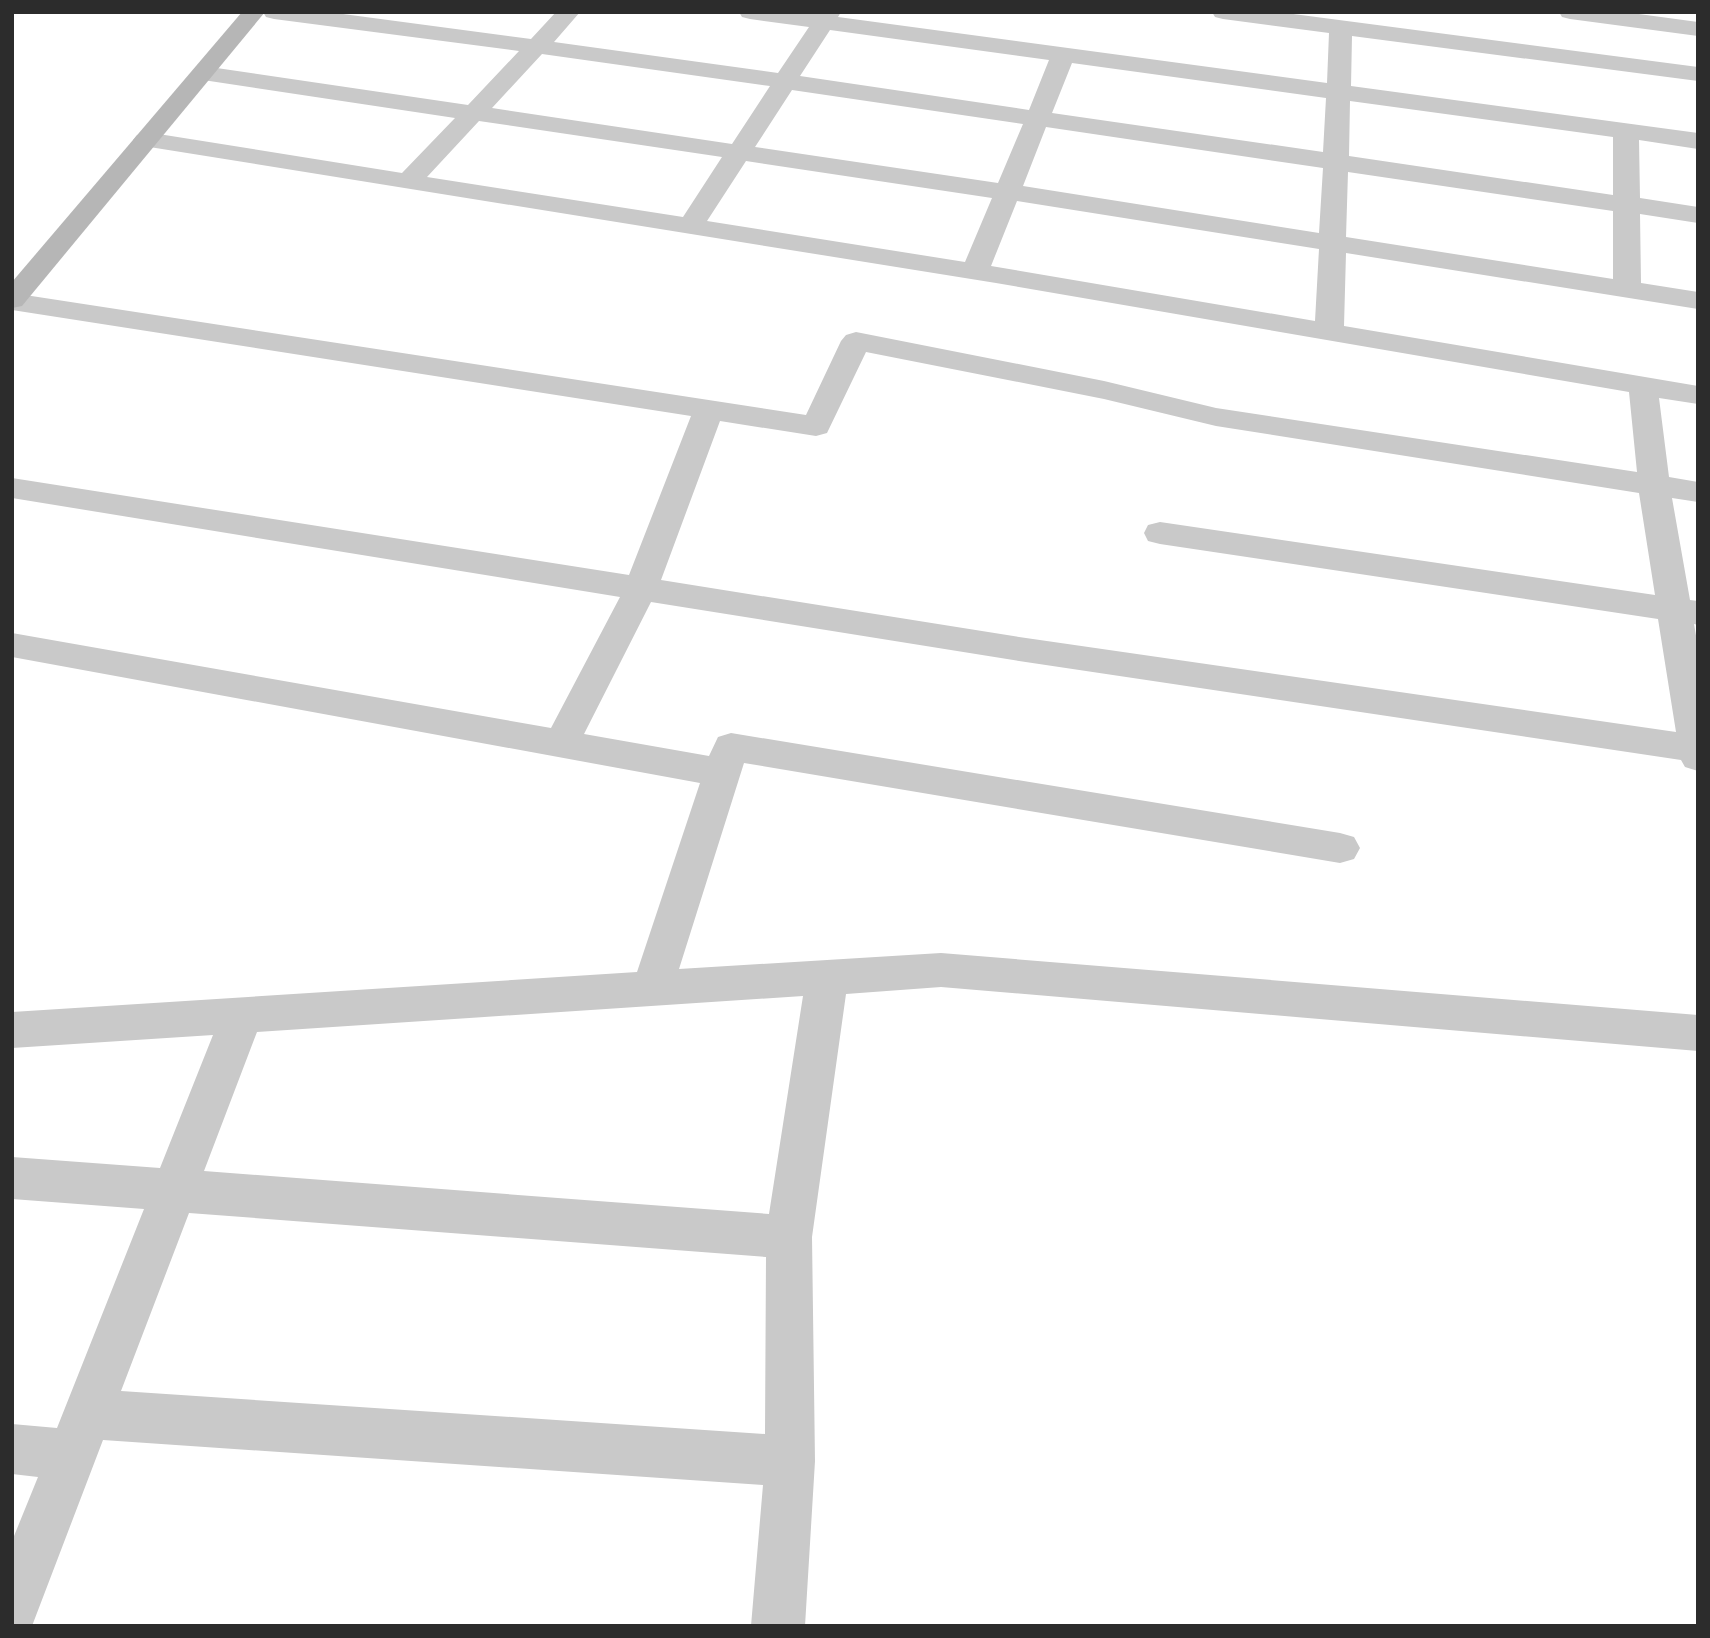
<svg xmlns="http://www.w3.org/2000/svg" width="1710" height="1638" font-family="'Roboto Condensed',sans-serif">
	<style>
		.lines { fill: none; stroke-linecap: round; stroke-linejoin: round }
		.minor { fill: #c9c9c9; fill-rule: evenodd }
		.secondary { fill: #b6b6b6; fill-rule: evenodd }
	</style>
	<rect width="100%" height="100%" fill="#fff"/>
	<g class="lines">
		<!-- minor -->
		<g class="minor">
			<path d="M263,12H328L531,39L556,12H580L554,42L778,73L809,27L750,19L742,17L739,12H841L838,17L1327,83L1329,33L1223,19L1215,17L1212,12H1278L1698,67V81L1352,36L1351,86L1698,133V149L1639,140L1640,198L1698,207V223L1640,214L1641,283L1698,292V309L1346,253L1344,326L1698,386V404L1659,398L1669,477L1698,482V502L1672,498L1690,600L1698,601V625L1694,624L1698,647V771L1685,767L1681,760L1019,661L651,602L584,734L709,756L718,737L731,733L1340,833L1354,837L1360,848L1354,859L1340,863L744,763L679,969L941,953L1698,1015V1051L941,987L846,994L812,1237L815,1461L805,1626H751L763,1485L103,1440L32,1626H12V1541L38,1477L12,1474V1424L57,1428L144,1209L12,1199V1157L160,1168L213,1035L12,1048V1012L637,972L700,783L12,657V633L551,728L620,597L12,498V478L629,575L691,416L12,310V293L806,415L841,341L846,335L856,332L1104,381L1216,408L1637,472L1629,392L996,283L137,145L133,140L137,135L146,132L402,173L455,118L203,80L195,78L191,73L195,68L203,66L468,105L519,51L274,19L266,17ZM830,30L1049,60L1029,110L800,76ZM542,54L770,86L732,144L492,108ZM1072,63L1326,98L1323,152L1052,113ZM792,90L1023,124L998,183L755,147ZM1350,101L1613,137V195L1349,156ZM479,121L722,157L683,217L427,177ZM1046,127L1323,168L1319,233L1023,186ZM746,161L992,198L965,262L707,221ZM1348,172L1613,211V279L1346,237ZM1017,201L1319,249L1315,321L991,266ZM866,352L1104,399L1216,426L1639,493L1655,595L1160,522L1148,525L1144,533L1148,541L1160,544L1658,619L1676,732L1019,637L661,580L720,421L816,436L827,433ZM803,996L769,1214L204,1171L257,1032ZM189,1213L766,1257L765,1434L121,1391Z"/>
			<polygon points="1559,12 1624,12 1698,22 1698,36 1570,19 1562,17"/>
		</g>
		<!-- secondary -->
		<polygon class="secondary" points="242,12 265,12 22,306 12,308 12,282"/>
	</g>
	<!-- border -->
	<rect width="1710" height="1638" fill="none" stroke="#2c2c2c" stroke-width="28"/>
</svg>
